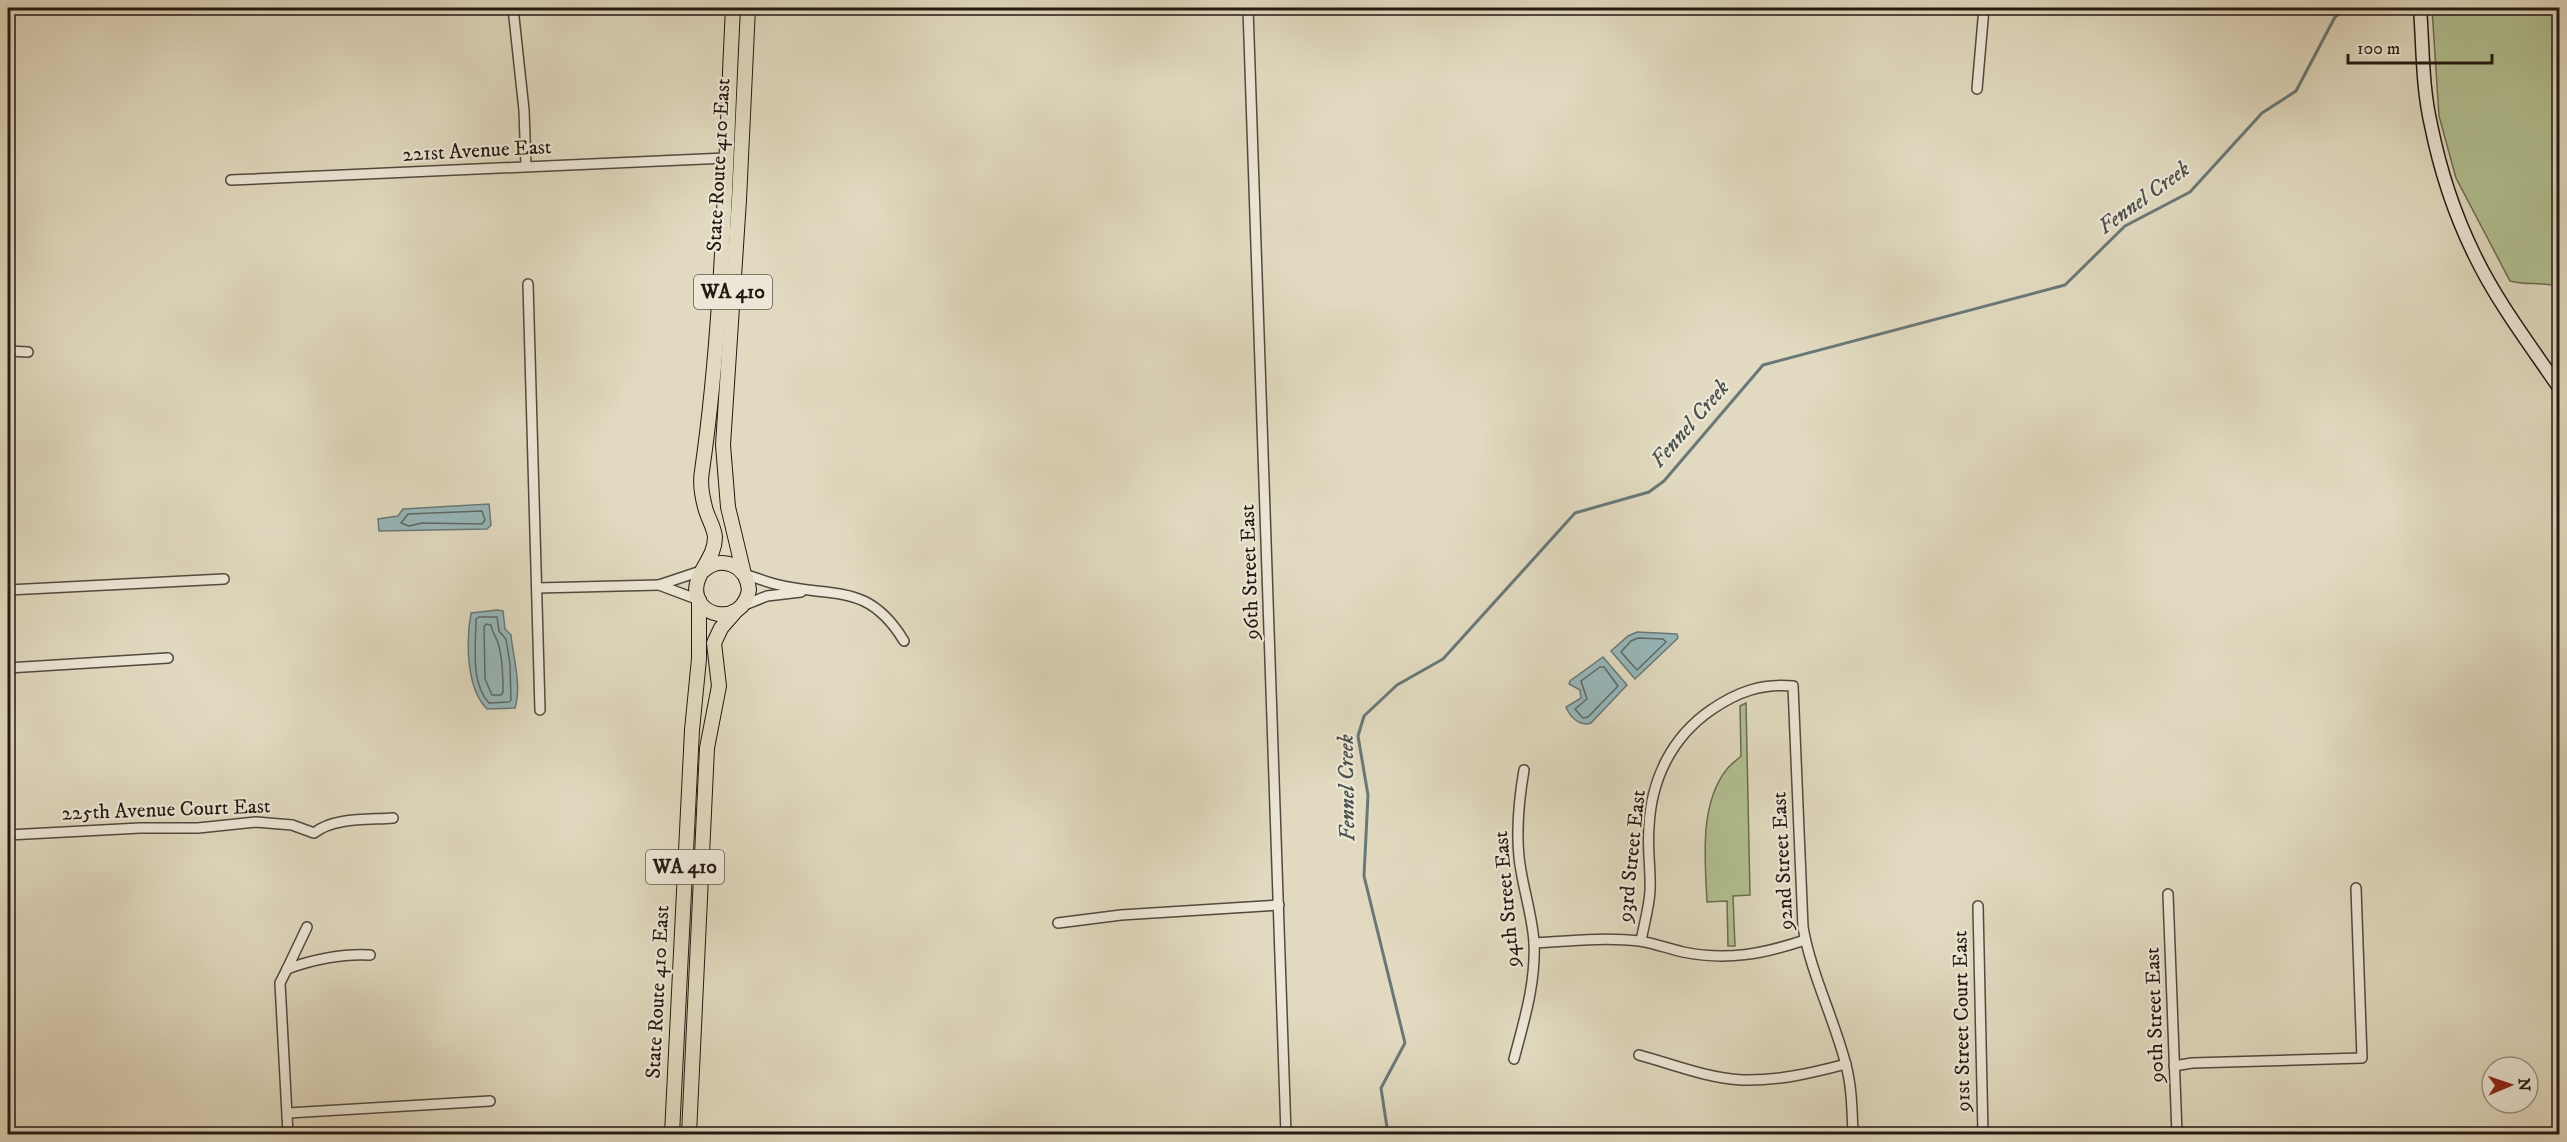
<svg xmlns="http://www.w3.org/2000/svg" width="2567" height="1142" font-family="'IM FELL DW Pica',serif">
	<style>
		.green { fill: #b2c092; stroke: #6a6c52; stroke-width: 1.5 }
		.water { fill: #97b8bb; stroke: #697877; stroke-width: 1.5 }
		.lines { fill: none; stroke-linecap: round; stroke-linejoin: round }
		.shore { stroke: #5d6866; stroke-width: 1.5 }
		.stream { stroke: #697877; stroke-width: 3 }
		.street-casing { stroke: #52493e; stroke-width: 12 }
		.secondary-casing { stroke: #231912; stroke-width: 15 }
		.primary-casing { stroke: #231912; stroke-width: 16 }
		.street { stroke: #ece7d6; stroke-width: 9 }
		.secondary { stroke: #ece7d6; stroke-width: 12 }
		.primary { stroke: #e1dac0; stroke-width: 14 }
		.labels { text-anchor: middle; dominant-baseline: central; stroke-width: 4.5; stroke-linejoin: round; paint-order: stroke }
		.shield { fill: #ece7d6; stroke: #5f574d; stroke-width: 1.5 }
		.shield-label { font-size: 20px; font-weight: bold; fill: #231912 }
		.street-label { font-size: 21px; fill: #231912; stroke: #ece7d6 }
		.water-label { font-size: 22px; font-style: italic; fill: #4c514d; stroke: #ece7d6 }
	</style>
	<rect width="100%" height="100%" fill="#e1dac0"/>
	<filter id="stains"><feTurbulence type="fractalNoise" baseFrequency=".00333" numOctaves="4"/><feColorMatrix values="0 0 0 0 .2 0 0 0 0 .09 0 0 0 0 .02 0 0 0 .5 -.17"/></filter>
	<radialGradient id="worn" r=".72"><stop offset=".6" stop-color="#630" stop-opacity="0"/><stop offset="1" stop-color="#630" stop-opacity=".3"/></radialGradient>
	<!-- green -->
	<g class="green">
		<path d="M2432,8H2559V287C2542,281 2527,286 2510,281L2456,178L2439,116Z"/>
		<path d="M1746,703L1750,895L1733,896L1735,946H1728L1727,901L1707,902C1705,859 1699,804 1727,769C1731,764 1737,760 1741,756L1740,706Z"/>
	</g>
	<!-- water -->
	<g class="water">
		<polygon points="489,504 491,525 487,529 379,531 378,519 398,516 403,509"/>
		<path d="M497,610L503,611L505,629L511,635C513,658 522,685 515,708L487,709C466,688 466,641 471,613Z"/>
		<polygon points="1637,632 1677,634 1678,638 1635,679 1611,651 1628,636"/>
		<path d="M1603,657L1627,685L1591,723C1580,727 1570,717 1566,707L1581,698L1580,690L1569,684L1570,681Z"/>
	</g>
	<g class="lines">
		<!-- shore -->
		<g class="shore">
			<polygon points="482,511 485,520 482,524 422,523 409,526 401,523 408,514"/>
			<path d="M479,617H497L499,631L506,639L510,664L511,700L509,702L489,703C470,683 476,645 476,619Z"/>
			<path d="M486,624L491,625C492,633 496,636 498,643C502,655 503,679 503,692L501,695H492L485,679L484,627Z"/>
			<polygon points="1638,638 1663,639 1666,642 1637,670 1621,652 1631,641"/>
			<polygon points="1600,667 1604,667 1618,686 1588,717 1583,718 1575,709 1587,699 1581,681"/>
		</g>
		<!-- stream -->
		<polyline class="stream" points="1388,1134 1381,1088 1405,1043 1364,876 1368,795 1358,736 1364,716 1397,685 1443,659 1575,513 1649,492 1664,481 1763,365 2065,285 2125,226 2190,192 2262,113 2296,91 2335,17 2348,8"/>
		<defs>
			<g id="street">
				<polyline points="513,8 524,110 526,166"/>
				<polyline points="1248,8 1286,1134"/>
				<polyline points="1977,89 1984,8"/>
				<polyline points="231,180 726,158"/>
				<polyline points="528,284 540,710"/>
				<polyline points="8,351 28,352"/>
				<path d="M744,574C754,577 764,581 775,584C831,599 867,580 904,641"/>
				<polyline points="537,588 659,585"/>
				<polyline points="8,590 224,579"/>
				<polyline points="699,600 659,585 704,570"/>
				<polyline points="742,606 767,596 801,592"/>
				<polyline points="8,668 168,658"/>
				<path d="M8,835L140,828H198L256,822L292,825L314,833C334,817 369,820 393,818"/>
				<polyline points="2168,894 2177,1134"/>
				<polyline points="1978,906 1983,1134"/>
				<polyline points="1058,923 1121,915 1279,905"/>
				<path d="M1641,941C1644,924 1649,908 1650,891C1651,870 1647,848 1649,827C1651,779 1672,737 1711,710C1737,692 1762,683 1793,686L1803,927C1811,974 1834,1018 1846,1065C1852,1088 1852,1111 1853,1134"/>
				<path d="M1534,943C1568,941 1605,937 1639,941C1654,943 1669,949 1683,952C1727,961 1763,954 1805,940"/>
				<polyline points="287,969 307,927"/>
				<path d="M1639,1055C1672,1064 1707,1078 1742,1080C1778,1081 1812,1073 1846,1064"/>
				<path d="M1514,1059C1524,1021 1536,983 1534,942C1532,913 1522,886 1519,857C1516,827 1519,799 1524,770"/>
				<polyline points="2174,1066 2192,1063 2362,1058 2356,888"/>
				<polyline points="288,1113 490,1101"/>
				<path d="M288,1134L280,983L287,969C311,960 344,953 370,955"/>
			</g>
			<path id="secondary" d="M2420,8C2423,46 2422,87 2431,125C2440,170 2454,213 2474,254C2497,302 2530,345 2560,389"/>
			<g id="primary">
				<path d="M704,570C722,555 747,565 749,590C742,629 689,617 697,583C701,567 715,556 715,537C714,526 707,517 705,507C702,496 700,482 702,471C724,318 725,162 733,8"/>
				<polyline points="744,574 728,507 723,445 739,200 748,8"/>
				<polyline points="672,1134 692,730 699,659 699,600"/>
				<polyline points="689,1134 707,748 719,686 714,643 721,628 735,612"/>
			</g>
		</defs>
		<!-- street casing -->
		<use href="#street" class="street-casing"/>
		<!-- secondary casing -->
		<use href="#secondary" class="secondary-casing"/>
		<!-- primary casing -->
		<use href="#primary" class="primary-casing"/>
		<!-- street -->
		<use href="#street" class="street"/>
		<!-- secondary -->
		<use href="#secondary" class="secondary"/>
		<!-- primary -->
		<use href="#primary" class="primary"/>
	</g>
	<g class="labels">
		<!-- shield labels -->
		<g class="shield">
			<rect x="694" y="275" width="78" height="34" rx="4.5"/>
			<rect x="646" y="850" width="78" height="34" rx="4.5"/>
		</g>
		<g class="shield-label">
			<text x="733" y="292">WA 410</text>
			<text x="685" y="867">WA 410</text>
		</g>
		<!-- street labels -->
		<g class="street-label">
			<text transform="translate(477 151) rotate(-3)">221st Avenue East</text>
			<text transform="translate(719 165) rotate(-87)">State Route 410 East</text>
			<text transform="translate(1250 572) rotate(-92)">96th Street East</text>
			<text transform="translate(166 810) rotate(-2)">225th Avenue Court East</text>
			<text transform="translate(1632 856) rotate(-84)">93rd Street East</text>
			<text transform="translate(1783 861) rotate(-93)">92nd Street East</text>
			<text transform="translate(1507 899) rotate(-95)">94th Street East</text>
			<text transform="translate(658 992) rotate(-87)">State Route 410 East</text>
			<text transform="translate(2155 1015) rotate(-92)">90th Street East</text>
			<text transform="translate(1962 1021) rotate(-91)">91st Street Court East</text>
		</g>
		<!-- water labels -->
		<g class="water-label">
			<text transform="translate(2144 198) rotate(-36)">Fennel Creek</text>
			<text transform="translate(1690 424) rotate(-49)">Fennel Creek</text>
			<text transform="translate(1347 788) rotate(-91)">Fennel Creek</text>
		</g>
	</g>
	<!-- margin -->
	<rect width="2567" height="1142" fill="none" stroke="#e1dac0" stroke-width="30"/>
	<rect x="9" y="9" width="2549" height="1124" fill="none" stroke="#231912" stroke-width="3"/>
	<rect x="15" y="15" width="2537" height="1112" fill="none" stroke="#231912" stroke-width="1.5"/>
	<!-- north arrow -->
	<g transform="translate(2510 1085) rotate(88)"><circle r="28" fill="#ece7d6" stroke="#9c9588" stroke-width="1.5"/>
	<path d="M0-4.5L10 22L0 15L-10 22Z" fill="#8f2418"/>
	<text y="-9" font-size="16" font-weight="bold" text-anchor="middle" fill="#231912">N</text>
	</g>
	<!-- scale -->
	<path d="M2348 54v9h144v-9" fill="none" stroke="#231912" stroke-width="3"/>
	<text x="2357" y="54" font-size="18" fill="#231912" stroke="#ece7d6" stroke-width="4.5" paint-order="stroke">100 m</text>
	<rect width="100%" height="100%" filter="url(#stains)"/>
	<rect width="100%" height="100%" fill="url(#worn)"/>
</svg>
